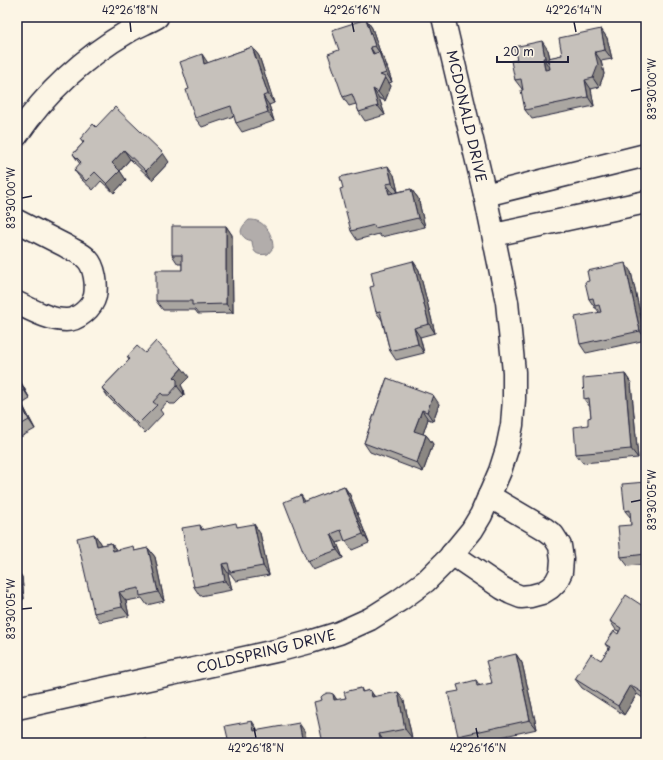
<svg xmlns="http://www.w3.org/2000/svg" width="663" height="760" font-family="'Playpen Sans',sans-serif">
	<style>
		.water { fill: #b2adab; stroke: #78757e }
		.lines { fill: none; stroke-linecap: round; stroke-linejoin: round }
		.minor-casing { stroke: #22223b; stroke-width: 25 }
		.minor { stroke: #fcf5e5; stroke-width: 22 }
		.wall { fill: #aaa6a1; stroke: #22223b }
		.shaded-wall { fill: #8b8783; stroke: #22223b }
		.building { fill: #c6c1bb; stroke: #22223b }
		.ticks { fill: none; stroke: #22223b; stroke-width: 1.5 }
		.labels { text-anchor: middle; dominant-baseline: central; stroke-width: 3.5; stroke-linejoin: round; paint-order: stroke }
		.street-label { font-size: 14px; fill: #22223b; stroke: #fcf5e5 }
		.neatline { fill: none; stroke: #22223b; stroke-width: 1.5 }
		.ticks-label { font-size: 10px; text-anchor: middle; fill: #22223b }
	</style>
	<rect width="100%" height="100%" fill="#fcf5e5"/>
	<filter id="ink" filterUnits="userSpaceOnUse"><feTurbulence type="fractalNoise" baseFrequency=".025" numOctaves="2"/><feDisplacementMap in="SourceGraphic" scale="8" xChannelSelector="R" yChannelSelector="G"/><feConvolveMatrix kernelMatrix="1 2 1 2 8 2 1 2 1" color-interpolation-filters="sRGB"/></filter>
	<g filter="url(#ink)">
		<!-- water -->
		<path class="water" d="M249,220C265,219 273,235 273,248L268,254C256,256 253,253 252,241C250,240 247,240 245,238C237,232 243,225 249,220Z"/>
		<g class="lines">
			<defs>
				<g id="minor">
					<path d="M17,135C47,91 83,58 129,31C138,26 148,22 157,17"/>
					<polyline points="485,195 646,155"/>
					<path d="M17,221C33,229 50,238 66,246C72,250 82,253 87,259C95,267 97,285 95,296C92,308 78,320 66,320C49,320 32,310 17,303"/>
					<polyline points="494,235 646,202"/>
					<polyline points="452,554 502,588 511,593 521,597 531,596 542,593 550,588 556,582 561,572 562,559 560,546 553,535 545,529 489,496"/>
					<polyline points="17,708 280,650 310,642 339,633 370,619 400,600 426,581 449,558 472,530 481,515 500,471 507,449 512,425 514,399 514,372 507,302 485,195 443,17"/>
				</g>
			</defs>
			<!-- minor casing -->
			<use href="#minor" class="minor-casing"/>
			<!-- minor -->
			<use href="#minor" class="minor"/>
		</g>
		<!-- wall -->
		<g class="wall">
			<polygon points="366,19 372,28 381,55 380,55 385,61 392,82 389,83 391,86 385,101 379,98 385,115 365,121 359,112 356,104 349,106 343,97"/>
			<polygon points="601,29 607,38 612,59 601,61 604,74 599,87 591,89 594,106 532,119 525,110 523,89 522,89 515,80 517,60 548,50 550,58 562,55"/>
			<polygon points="252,47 259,56 274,103 269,105 274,121 242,132 236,123 234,116 202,127 195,118 189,89 208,63"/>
			<polygon points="96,127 169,162 152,180 130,159 120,171 126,180 114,193 101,181 93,190 81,179 74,170 80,164 73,154 83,143 80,139"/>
			<polygon points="394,175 398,192 411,189 418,198 425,227 381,237 379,234 357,240 351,231"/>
			<polygon points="226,226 232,235 233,313 198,314 195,310 163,310 156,301 182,270 182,264 178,264 172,255"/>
			<polygon points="413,261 419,270 435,333 420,337 424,353 396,360 390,351 382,320 376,312 374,286"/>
			<polygon points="631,272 646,340 586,353 580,344 599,312 596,308 595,308 589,299 589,281"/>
			<polygon points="145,353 189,377 181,385 183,389 184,395 175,404 169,404 167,402 160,410 163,414 145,433 108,397 102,388 129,360 127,357"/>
			<polygon points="625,374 631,383 638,458 583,463 576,454 588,425 591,417 590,407 584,399"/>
			<polygon points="17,375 30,399 22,404 35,429 17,439"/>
			<polygon points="387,378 439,404 433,421 428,419 423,434 426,435 433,444 423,472 370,452 364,443"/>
			<polygon points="646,482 646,564 628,566 621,557 631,525 631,518 625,511"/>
			<polygon points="344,486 350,495 369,543 352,550 345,540 337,543 343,558 313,570 307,561 305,502"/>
			<polygon points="200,525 203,530 238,527 260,533 269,575 236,581 230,573 228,573 232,590 200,596 194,587"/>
			<polygon points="94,534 101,543 101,545 111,543 116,550 136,551 148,548 155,557 164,601 147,605 142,598 126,601 129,616 100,622 94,613"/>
			<polygon points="17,570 22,577 24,599 17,600"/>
			<polygon points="646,608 646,700 637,694 624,715 582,688 575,679 601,660 609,649 605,644 618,634 619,631 616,630 610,621"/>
			<polygon points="516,654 522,663 537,729 473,743 463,743 458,736 459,691 476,680 480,686 492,683"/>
			<polygon points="361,688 363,692 370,690 375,697 404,701 412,738 388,743 323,743 322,700 333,694 337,700 346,698"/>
		</g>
		<!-- shaded-wall -->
		<g class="shaded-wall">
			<polygon points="366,19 372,28 381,55 375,46"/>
			<polygon points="601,29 607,38 612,59 605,50"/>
			<polygon points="542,41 548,50 552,67 545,58"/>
			<polygon points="252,47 259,56 274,103 268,94"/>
			<polygon points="370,47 376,56 373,54"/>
			<polygon points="379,52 385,61 392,82 386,73"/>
			<polygon points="595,52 601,61 604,74 599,87 593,78"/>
			<polygon points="202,54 208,63 204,64"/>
			<polygon points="543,58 549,67 552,79 545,70"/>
			<polygon points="385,77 391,86 385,101 378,92"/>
			<polygon points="585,80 591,89 594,106 588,97"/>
			<polygon points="373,89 379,98 385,115 378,106"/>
			<polygon points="263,96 269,105 274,121 268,112"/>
			<polygon points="124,150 130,159 119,172 112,163"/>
			<polygon points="163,153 169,162 152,180 146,171"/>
			<polygon points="388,166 394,175 398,192 392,183"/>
			<polygon points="120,171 126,180 114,193 107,184"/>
			<polygon points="386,184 393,193 389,194"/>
			<polygon points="411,189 418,198 425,227 418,218"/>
			<polygon points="226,226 232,235 233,313 226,304"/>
			<polygon points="413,261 419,270 435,333 429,324"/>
			<polygon points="625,263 631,272 646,340 640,331"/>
			<polygon points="414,328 420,337 424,353 418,344"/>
			<polygon points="182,368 189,377 181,385 183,389 184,395 177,386 174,377"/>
			<polygon points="625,374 631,383 638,458 631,449"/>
			<polygon points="17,375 30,399 24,390 17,378"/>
			<polygon points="433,395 439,404 433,421 427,412"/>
			<polygon points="17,397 22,404 35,429 29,420"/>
			<polygon points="422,410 428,419 421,440 414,431"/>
			<polygon points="426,435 433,444 423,472 417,463"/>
			<polygon points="344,486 350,495 369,543 363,534"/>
			<polygon points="301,495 307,504 303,502"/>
			<polygon points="254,524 260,533 269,575 263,566"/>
			<polygon points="94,534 101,543 103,555 97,546"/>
			<polygon points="331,534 337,543 343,558 337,550"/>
			<polygon points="111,543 118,552 113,551"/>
			<polygon points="148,548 155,557 164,601 158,592"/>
			<polygon points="222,564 228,573 232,590 225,581"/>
			<polygon points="17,570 22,577 24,599 17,590"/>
			<polygon points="119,592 126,601 129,616 122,607"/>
			<polygon points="17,605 19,629 17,626"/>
			<polygon points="516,654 522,663 537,729 530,720"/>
			<polygon points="630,685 637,694 624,715 618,706"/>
			<polygon points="370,690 376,699 372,697"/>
			<polygon points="398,692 404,701 412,738 405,729"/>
			<polygon points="333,694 339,703 334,700"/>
			<polygon points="252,721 258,730 260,740 254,731"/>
			<polygon points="299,723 305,732 307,743 303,743"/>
			<polygon points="379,734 385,743 381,743"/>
		</g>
		<!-- building -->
		<g class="building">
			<polygon points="366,19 375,46 370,47 373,54 379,52 386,73 380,75 385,77 378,92 373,89 378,106 359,112 352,94 343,97 328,54 339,50 332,30"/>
			<polygon points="601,29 605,50 595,52 598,65 593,78 585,80 588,97 525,110 521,90 523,90 521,79 515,80 511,61 517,60 514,47 542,41 545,58 543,58 545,70 550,69 548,58 562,55 559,38"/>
			<polygon points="252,47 268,94 263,96 268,112 236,123 231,106 195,118 186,90 189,89 180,62 202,54 204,64"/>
			<polygon points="115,107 163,153 146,171 124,150 112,163 120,171 107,184 95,172 86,181 74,170 81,162 73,154 84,142 80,139 93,124 96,127"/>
			<polygon points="388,166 392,183 386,184 389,194 411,189 418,218 375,228 374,225 351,231 340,189 343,188 340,177"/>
			<polygon points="172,226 226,226 226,304 192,305 192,301 156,301 156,270 182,270 182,255 172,255"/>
			<polygon points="413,261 429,324 414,328 418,344 390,351 380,311 376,312 370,287 374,286 371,272"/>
			<polygon points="625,263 640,331 580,344 575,317 601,312 599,305 595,306 593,298 589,299 585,282 589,281 587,271"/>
			<polygon points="156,341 182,368 174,377 177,380 177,386 169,395 163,395 161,393 153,402 157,405 138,424 102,388 130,359 127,357 137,346 145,353"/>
			<polygon points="625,374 631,449 576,454 574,427 588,425 588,418 591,417 589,398 584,399 583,378"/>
			<polygon points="17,378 24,390 17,394"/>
			<polygon points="387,378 433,395 427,412 422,410 414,431 426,435 417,463 364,443"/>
			<polygon points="17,398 29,420 17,427"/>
			<polygon points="646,482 646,554 621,557 618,526 631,525 630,510 625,511 622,484"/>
			<polygon points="344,486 363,534 345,541 341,530 331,534 337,550 307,561 284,502 301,495 303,502"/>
			<polygon points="236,523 237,527 254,524 263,566 230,572 228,563 222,564 225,581 194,587 182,528 200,525 201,530"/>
			<polygon points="94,534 97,546 111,543 113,551 133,546 134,551 148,548 158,592 140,596 139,588 119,592 122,607 94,613 77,538"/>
			<polygon points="626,595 646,608 646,695 630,685 618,706 575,679 591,654 601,660 610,647 605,644 614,631 618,634 621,628 610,621"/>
			<polygon points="516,654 530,720 458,736 448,693 459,691 457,685 476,680 477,686 492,683 486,661"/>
			<polygon points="361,688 362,692 370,690 372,697 398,692 405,729 379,734 381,743 323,743 314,702 322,700 321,697 323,695 327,693 330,693 333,694 334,700 346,698 344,692"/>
			<polygon points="252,721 254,731 299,723 303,743 229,743 225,726"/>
			<polygon points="146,739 147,743 132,743"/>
		</g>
	</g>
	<!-- ticks -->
	<path class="ticks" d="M130,22L131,32M352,22L354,32M574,22L576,32M631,91L641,89M22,198L32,196M631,502L641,500M22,609L32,608M254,728L256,738M476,728L478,738"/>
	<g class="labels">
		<!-- street labels -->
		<g class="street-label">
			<text transform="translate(467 116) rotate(77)">MCDONALD DRIVE</text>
			<text transform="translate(266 651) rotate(-14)">COLDSPRING DRIVE</text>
		</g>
	</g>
	<!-- margin -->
	<rect width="663" height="760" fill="none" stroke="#fcf5e5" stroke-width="44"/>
	<!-- scale -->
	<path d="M497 56v6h71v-6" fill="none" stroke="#22223b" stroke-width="2"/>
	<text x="503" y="56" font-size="12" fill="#22223b" stroke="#fcf5e5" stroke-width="3" paint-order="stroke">20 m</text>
	<rect x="22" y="22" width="619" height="716" class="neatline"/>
	<g class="ticks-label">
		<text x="130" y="14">42°26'18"N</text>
		<text x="352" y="14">42°26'16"N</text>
		<text x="574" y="14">42°26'14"N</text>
		<text transform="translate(652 89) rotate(-90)" y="4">83°30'00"W</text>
		<text transform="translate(11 198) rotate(-90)" y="4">83°30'00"W</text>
		<text transform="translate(652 500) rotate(-90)" y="4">83°30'05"W</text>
		<text transform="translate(11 609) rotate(-90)" y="4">83°30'05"W</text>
		<text x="256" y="752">42°26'18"N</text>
		<text x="478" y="752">42°26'16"N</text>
	</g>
</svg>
